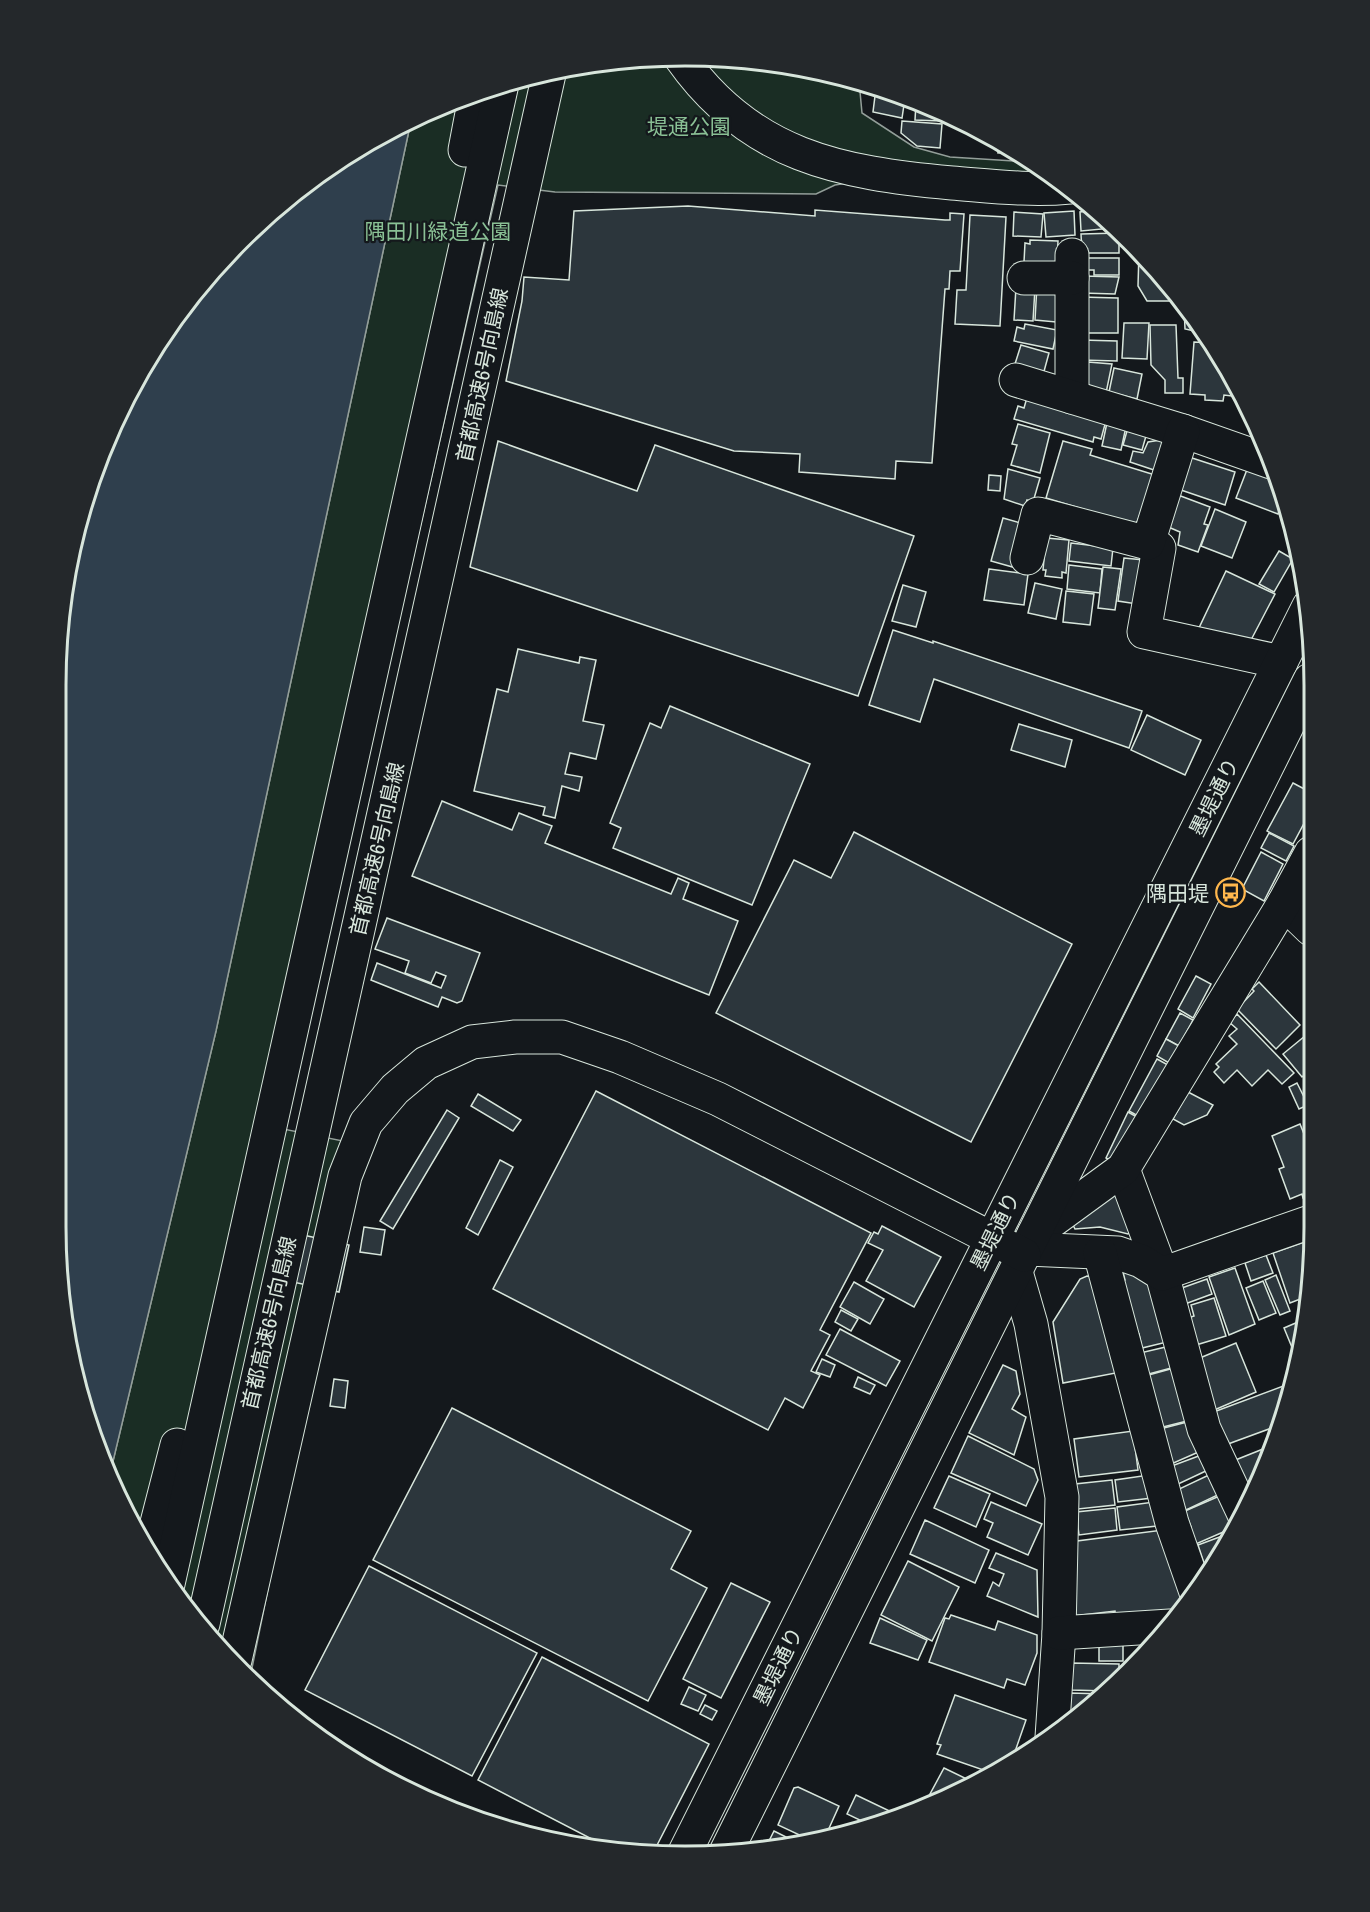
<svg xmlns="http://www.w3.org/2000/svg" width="1370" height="1912" font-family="'Archivo Narrow','Noto Sans JP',sans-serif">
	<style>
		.green { fill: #1a2d24; stroke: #939e99; stroke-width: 1.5 }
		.water { fill: #2f3f4d; stroke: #939e99; stroke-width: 1.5 }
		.building { fill: #2c363c; stroke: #d8e6dc; stroke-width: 1.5 }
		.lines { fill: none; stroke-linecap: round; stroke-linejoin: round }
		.minor-casing { stroke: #d8e6dc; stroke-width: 35 }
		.major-casing { stroke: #d8e6dc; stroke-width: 35 }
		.highway-casing { stroke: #d8e6dc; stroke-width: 35 }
		.minor { stroke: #14181c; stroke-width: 33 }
		.major { stroke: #14181c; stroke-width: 33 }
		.highway { stroke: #14181c; stroke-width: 33 }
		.labels { text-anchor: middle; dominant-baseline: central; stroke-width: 4.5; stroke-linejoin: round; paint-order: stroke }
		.park-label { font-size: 21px; fill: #8ac095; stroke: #14181c }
		.street-label { font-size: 21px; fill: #d8e6dc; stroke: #14181c }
		.poi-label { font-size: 21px; fill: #d8e6dc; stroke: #14181c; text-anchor: end }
		.rim { fill: none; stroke: #d8e6dc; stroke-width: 3 }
	</style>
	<rect width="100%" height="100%" fill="#14181c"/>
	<!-- green -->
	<polygon class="green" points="727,57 848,77 859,81 862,113 914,147 950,157 1030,162 1061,181 854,182 835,185 816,194 555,192 498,185 283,1129 358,1144 250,1678 161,1576 109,1478 216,1031 411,121 483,89 603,61"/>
	<!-- water -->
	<polygon class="water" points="411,121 216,1031 109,1478 77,1390 56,1227 56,685 68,562 103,444 140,370 211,270 270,211 371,140"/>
	<!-- building -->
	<g class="building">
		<polygon points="876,88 905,98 902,118 873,112"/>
		<polygon points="916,103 942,112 941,121 915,120"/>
		<polygon points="902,121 942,124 940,148 917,146 901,133"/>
		<polygon points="997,141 1014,152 998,153"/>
		<polygon points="688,206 815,216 815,210 945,220 950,220 950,213 964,214 960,271 950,271 949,289 945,289 932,463 896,461 895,479 799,472 800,454 734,451 506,381 522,301 524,277 569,280 574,211"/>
		<polygon points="1095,210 1113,228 1081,231 1080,212"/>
		<polygon points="1074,211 1075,235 1046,237 1044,213"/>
		<polygon points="1014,212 1043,214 1041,237 1013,236"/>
		<polygon points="970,215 1006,217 1000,326 955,324 957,290 966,290"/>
		<polygon points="1119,233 1119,253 1082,253 1081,234"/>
		<polygon points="1030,240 1058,241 1057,263 1024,262 1025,243 1030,244"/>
		<polygon points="1139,252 1159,270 1181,301 1147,301 1138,286"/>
		<polygon points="1080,258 1119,258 1119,275 1094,275 1094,270 1080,270"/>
		<polygon points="1083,276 1119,277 1115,294 1082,293"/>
		<polygon points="1037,285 1057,294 1056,322 1035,320"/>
		<polygon points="1016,287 1035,288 1033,321 1014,320"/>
		<polygon points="1080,297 1118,298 1118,333 1079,333"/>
		<polygon points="1184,306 1204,333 1185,329"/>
		<polygon points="1124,323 1149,323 1147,359 1122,358"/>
		<polygon points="1025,324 1057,330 1053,349 1014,341 1017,327 1024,329"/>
		<polygon points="1150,325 1176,325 1178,378 1183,378 1183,393 1165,393 1165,380 1151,365"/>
		<polygon points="1081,340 1117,341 1117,361 1080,360"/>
		<polygon points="1194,342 1211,343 1230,370 1241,391 1240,397 1224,395 1223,401 1205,400 1205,395 1190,394"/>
		<polygon points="1021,345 1049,353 1043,375 1014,367"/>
		<polygon points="1088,362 1112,364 1106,393 1082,382"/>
		<polygon points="1114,368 1142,374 1137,399 1109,392"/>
		<polygon points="1028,394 1107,417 1101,439 1094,437 1093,442 1014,419 1018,406 1024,408"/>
		<polygon points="1108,418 1127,422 1121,450 1102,446"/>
		<polygon points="1018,424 1050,433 1040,473 1011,465 1017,445 1012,444"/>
		<polygon points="1129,424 1148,429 1142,450 1123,445"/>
		<polygon points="1167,439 1157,471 1130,462 1133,451 1143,453 1148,442"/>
		<polygon points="498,441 637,491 655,445 914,536 858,696 470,567"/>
		<polygon points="1063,441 1092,449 1090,455 1155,475 1136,525 1046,498"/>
		<polygon points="1189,457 1235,472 1225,505 1178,489"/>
		<polygon points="1248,467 1275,477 1282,503 1278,514 1236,498"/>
		<polygon points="1008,469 1040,478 1033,502 1027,500 1025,506 1004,499"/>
		<polygon points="989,475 1001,476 1000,491 988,490"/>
		<polygon points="1178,495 1210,507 1204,524 1208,525 1198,552 1178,545 1180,532 1166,526"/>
		<polygon points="1215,509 1246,522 1232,558 1201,546"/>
		<polygon points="1003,518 1024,524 1016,568 991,561"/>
		<polygon points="1046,538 1069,540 1066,573 1062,572 1062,578 1045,576 1046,570 1043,570"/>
		<polygon points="1071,543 1113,548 1111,566 1069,561"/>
		<polygon points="1279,551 1293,559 1274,592 1259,584"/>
		<polygon points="1124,558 1144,560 1137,604 1118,601"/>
		<polygon points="1069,565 1102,569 1100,593 1067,589"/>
		<polygon points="1103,567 1121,569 1115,610 1098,608"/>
		<polygon points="989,569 1028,574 1024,605 984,600"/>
		<polygon points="1226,571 1275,594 1251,640 1198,630"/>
		<polygon points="1035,583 1062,589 1056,619 1028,613"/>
		<polygon points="903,585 926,592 916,627 892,621"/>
		<polygon points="1066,591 1094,594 1090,625 1063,622"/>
		<polygon points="893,630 933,643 933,641 1142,711 1129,748 934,679 920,722 869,705"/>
		<polygon points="518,649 579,663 580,657 596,660 583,721 604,725 596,759 570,753 565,774 582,777 579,791 562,786 555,818 543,815 545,807 474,791 497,689 508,692"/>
		<polygon points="670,706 810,764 752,905 613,848 621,828 610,823 650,723 661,728"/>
		<polygon points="1147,715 1201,740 1185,775 1131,750"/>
		<polygon points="1019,724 1072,740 1065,767 1011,750"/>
		<polygon points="1293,783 1310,792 1310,812 1293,844 1267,831"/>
		<polygon points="442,801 512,830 519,813 544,823 552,826 545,843 671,894 678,878 689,883 683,899 738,921 709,995 412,876"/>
		<polygon points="854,832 1072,944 971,1142 716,1013 794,860 831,878"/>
		<polygon points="1269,833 1294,846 1286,861 1261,848"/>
		<polygon points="1261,852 1283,864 1264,901 1242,889"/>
		<polygon points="387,918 480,953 462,1001 457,1003 442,997 438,1007 371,980 377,963 441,988 446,976 436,972 431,983 405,973 409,961 375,949"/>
		<polygon points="1196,976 1211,984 1193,1018 1178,1009"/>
		<polygon points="1259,982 1300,1025 1276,1049 1237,1009 1254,991 1252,989"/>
		<polygon points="1180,1013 1193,1020 1179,1046 1166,1039"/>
		<polygon points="1237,1014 1294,1073 1282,1084 1268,1070 1252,1086 1237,1070 1224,1083 1214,1072 1219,1067 1216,1064 1237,1044 1229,1036 1237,1029 1229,1022"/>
		<polygon points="1311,1031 1312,1068 1302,1077 1283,1054"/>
		<polygon points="1166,1039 1179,1046 1169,1063 1157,1056"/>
		<polygon points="1157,1059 1168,1065 1138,1116 1129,1111"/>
		<polygon points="1297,1083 1308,1105 1299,1109 1289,1087"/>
		<polygon points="596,1091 871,1233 820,1330 830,1335 811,1371 820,1375 803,1408 785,1398 768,1430 493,1289"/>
		<polygon points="1188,1092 1213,1105 1207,1115 1184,1125 1173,1119"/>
		<polygon points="478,1094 521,1120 513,1131 471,1106"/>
		<polygon points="447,1110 459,1118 393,1229 380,1221"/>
		<polygon points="1128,1112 1137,1117 1111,1161 1106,1158"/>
		<polygon points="1300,1124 1312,1154 1313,1194 1303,1198 1302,1194 1290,1199 1279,1169 1284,1167 1272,1136"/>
		<polygon points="500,1160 513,1167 478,1235 466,1228"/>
		<polygon points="1116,1193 1134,1230 1128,1234 1100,1227 1075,1229 1072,1223"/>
		<polygon points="882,1226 941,1257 914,1307 866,1281 883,1250 868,1243 874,1232 878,1234"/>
		<polygon points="364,1227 385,1230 381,1255 360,1252"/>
		<polygon points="303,1235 349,1245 339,1292 293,1282"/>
		<polygon points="1310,1240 1313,1249 1313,1268 1308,1296 1290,1303 1273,1253"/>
		<polygon points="1266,1255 1273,1273 1251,1281 1245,1263"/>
		<polygon points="1122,1268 1153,1286 1167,1342 1142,1348 1139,1334 1134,1335 1121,1281 1125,1280"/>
		<polygon points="1235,1268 1255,1324 1229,1335 1209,1277"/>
		<polygon points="1276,1275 1290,1311 1280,1315 1265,1280"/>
		<polygon points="1087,1276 1092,1277 1121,1372 1063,1383 1053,1322 1080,1279"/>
		<polygon points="1207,1279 1212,1294 1185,1304 1179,1289"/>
		<polygon points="1263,1281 1276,1313 1259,1320 1246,1288"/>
		<polygon points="854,1282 884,1299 870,1324 840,1307"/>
		<polygon points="1214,1298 1226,1336 1196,1345 1188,1318 1194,1316 1191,1305"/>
		<polygon points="841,1310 858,1319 851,1331 835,1322"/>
		<polygon points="1305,1319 1298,1362 1284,1328"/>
		<polygon points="840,1329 900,1361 886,1386 826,1355"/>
		<polygon points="1236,1343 1256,1392 1212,1411 1195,1360"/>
		<polygon points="1170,1346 1175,1367 1145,1375 1140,1353"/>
		<polygon points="822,1359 835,1365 830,1377 816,1372"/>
		<polygon points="1003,1365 1016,1371 1020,1394 1012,1409 1026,1417 1014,1455 969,1433"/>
		<polygon points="1174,1368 1191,1420 1159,1428 1145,1376"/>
		<polygon points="858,1377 875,1385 870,1394 854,1387"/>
		<polygon points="334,1379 348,1381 345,1408 330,1406"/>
		<polygon points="1294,1382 1280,1425 1228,1444 1211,1413"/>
		<polygon points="452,1408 691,1531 671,1569 707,1588 648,1701 373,1560"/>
		<polygon points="1191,1421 1203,1450 1169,1465 1160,1429"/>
		<polygon points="1133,1431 1138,1470 1079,1477 1074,1439"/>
		<polygon points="968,1436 1034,1469 1038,1480 1026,1506 951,1473"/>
		<polygon points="1268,1447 1270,1451 1258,1483 1245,1488 1233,1461"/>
		<polygon points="1204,1454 1210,1469 1174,1486 1169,1467"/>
		<polygon points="1213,1473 1222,1493 1186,1510 1177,1490"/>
		<polygon points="1149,1475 1152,1498 1118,1502 1115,1480"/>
		<polygon points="949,1476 990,1494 976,1527 934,1508"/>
		<polygon points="1112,1480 1115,1505 1078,1509 1075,1484"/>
		<polygon points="1224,1494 1237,1526 1189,1547 1184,1532 1191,1527 1185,1511"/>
		<polygon points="991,1502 1042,1524 1028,1555 987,1537 993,1523 984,1519"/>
		<polygon points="1154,1502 1157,1526 1120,1530 1117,1507"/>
		<polygon points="1115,1508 1117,1530 1079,1535 1076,1512"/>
		<polygon points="925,1520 989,1550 975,1583 910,1554"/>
		<polygon points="1163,1530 1184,1601 1178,1603 1178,1612 1116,1618 1115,1611 1073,1616 1077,1541"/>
		<polygon points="1233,1532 1201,1584 1194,1567 1204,1563 1198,1545"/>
		<polygon points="996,1553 1037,1570 1038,1617 987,1596 993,1582 999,1586 1004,1574 989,1568"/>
		<polygon points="908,1561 959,1587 932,1641 881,1615"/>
		<polygon points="369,1566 537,1653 472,1776 305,1690"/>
		<polygon points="731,1583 770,1602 721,1698 683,1679"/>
		<polygon points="951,1615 995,1630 998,1621 1037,1635 1037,1653 1025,1685 1007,1679 1004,1688 929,1662 945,1618 949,1619"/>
		<polygon points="880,1618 927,1640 918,1660 870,1643"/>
		<polygon points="1099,1638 1123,1639 1123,1661 1099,1661"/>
		<polygon points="542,1657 709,1744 653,1853 611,1849 478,1780"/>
		<polygon points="1071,1663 1119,1664 1119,1680 1109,1691 1070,1690"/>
		<polygon points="689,1687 706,1695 698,1711 681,1704"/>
		<polygon points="1069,1693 1106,1694 1078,1717 1068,1717"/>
		<polygon points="955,1695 1026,1720 1011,1763 992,1773 937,1754 941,1745 937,1744"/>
		<polygon points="705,1705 717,1711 712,1720 700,1714"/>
		<polygon points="944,1768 975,1783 926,1808 923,1807"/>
		<polygon points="798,1787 839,1806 826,1835 810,1840 778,1825 794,1788"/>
		<polygon points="856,1795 900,1816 868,1824 847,1814"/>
		<polygon points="774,1831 798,1843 764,1851"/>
	</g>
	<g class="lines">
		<defs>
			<g id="minor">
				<polyline points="1072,255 1072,397"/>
				<polyline points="1024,278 1072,278"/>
				<polyline points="1016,380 1183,431 1271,462"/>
				<polyline points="1148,543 1159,548 1144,632 1281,662"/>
				<polyline points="1027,558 1038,514 1148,543 1183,431"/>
				<polyline points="1284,903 1311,929"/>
				<polyline points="1123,1169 1162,1274 1204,1429 1244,1514"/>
				<polyline points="1034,1234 1123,1169 1284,903 1311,853"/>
				<polyline points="1027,1249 1118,1253 1141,1261 1162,1274 1313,1221"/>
				<polyline points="1100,1253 1172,1523 1196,1592"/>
				<polyline points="1016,1272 1031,1324 1062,1497 1059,1633 1052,1737"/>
				<polyline points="1059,1633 1170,1626"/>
			</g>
			<g id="major">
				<polyline points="725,1854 1310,680"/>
				<polyline points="683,1856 1309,606"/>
			</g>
			<g id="highway">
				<path d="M681,58C750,156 840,173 952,183C991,186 1031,191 1070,187"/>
				<polyline points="465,150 476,92"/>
				<polyline points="149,1554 177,1445"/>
				<polyline points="168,1584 502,84"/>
				<polyline points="203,1624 549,74"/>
				<polyline points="235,1660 345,1176 366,1123 395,1089 426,1063 472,1042 515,1037 562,1037 620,1057 718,1099 1024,1255"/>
			</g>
		</defs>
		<!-- minor casing -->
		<use href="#minor" class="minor-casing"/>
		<!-- major casing -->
		<use href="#major" class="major-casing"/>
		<!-- highway casing -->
		<use href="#highway" class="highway-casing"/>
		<!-- minor -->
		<use href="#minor" class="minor"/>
		<!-- major -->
		<use href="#major" class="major"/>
		<!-- highway -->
		<use href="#highway" class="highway"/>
	</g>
	<!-- icons -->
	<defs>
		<symbol id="bus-ring" viewBox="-11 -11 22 22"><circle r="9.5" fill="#14181c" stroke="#ffb74d" stroke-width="1.5"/><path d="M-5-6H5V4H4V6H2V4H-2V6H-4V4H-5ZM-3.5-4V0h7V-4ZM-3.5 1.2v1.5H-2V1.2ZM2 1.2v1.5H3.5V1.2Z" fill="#ffb74d"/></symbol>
	</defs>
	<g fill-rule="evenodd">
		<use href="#bus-ring" x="1214" y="876" width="33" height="33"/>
	</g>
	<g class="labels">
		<!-- park labels -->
		<g class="park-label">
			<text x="689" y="126">堤通公園</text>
			<text x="438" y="231">隅田川緑道公園</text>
		</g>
		<!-- street labels -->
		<g class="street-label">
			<text transform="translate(482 375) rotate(-78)">首都高速6号向島線</text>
			<text transform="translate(1214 797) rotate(-64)">墨堤通り</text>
			<text transform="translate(377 849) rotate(-77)">首都高速6号向島線</text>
			<text transform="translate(995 1231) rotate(-64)">墨堤通り</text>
			<text transform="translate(269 1323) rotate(-77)">首都高速6号向島線</text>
			<text transform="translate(778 1666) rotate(-64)">墨堤通り</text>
		</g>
		<!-- poi labels -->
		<g class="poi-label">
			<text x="1209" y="893">隅田堤</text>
		</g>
	</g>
	<!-- crop -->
	<path d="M0 0H1370V1912H0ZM685 66H685A619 619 0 0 1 1304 685V1227A619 619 0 0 1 685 1846H685A619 619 0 0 1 66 1227V685A619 619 0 0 1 685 66Z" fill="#24282b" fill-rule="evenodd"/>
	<path class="rim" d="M685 66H685A619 619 0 0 1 1304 685V1227A619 619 0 0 1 685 1846H685A619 619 0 0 1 66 1227V685A619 619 0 0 1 685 66Z"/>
</svg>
